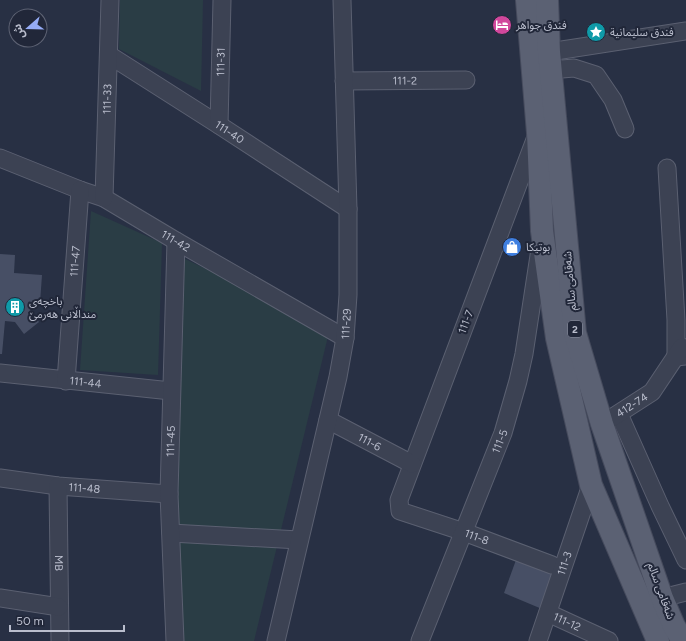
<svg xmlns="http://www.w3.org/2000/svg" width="686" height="641" font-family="Figtree,'Noto Sans Arabic',sans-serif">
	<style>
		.green { fill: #2a3d45 }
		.building { fill: #474f65 }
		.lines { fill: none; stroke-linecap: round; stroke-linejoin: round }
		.minor-casing { stroke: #5b6071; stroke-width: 19 }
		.major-casing { stroke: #464b5d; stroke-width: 24 }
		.minor { stroke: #3c4253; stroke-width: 17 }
		.major { stroke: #5b6173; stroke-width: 22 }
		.labels { text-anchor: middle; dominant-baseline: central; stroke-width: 4; stroke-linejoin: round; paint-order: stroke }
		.shield { fill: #212739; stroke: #8c91a1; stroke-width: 1 }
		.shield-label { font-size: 10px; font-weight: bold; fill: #babecd }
		.poi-label { font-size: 11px; fill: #babecd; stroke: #212739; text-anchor: start }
		.street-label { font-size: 11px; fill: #babecd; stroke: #212739 }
	</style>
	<rect width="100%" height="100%" fill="#283044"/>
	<!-- green -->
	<g class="green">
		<polygon points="120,0 203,0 201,91 119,49"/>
		<polygon points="91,211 162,243 158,375 80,370"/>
		<polygon points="181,257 330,328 254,641 181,641 178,508"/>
	</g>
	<!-- building -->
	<g class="building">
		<polygon points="0,254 15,255 14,273 42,275 40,303 30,302 30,310 39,322 24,334 15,322 5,321 2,354 0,354"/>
		<polygon points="516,560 554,574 542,609 504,593"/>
	</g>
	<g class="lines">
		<defs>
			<g id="minor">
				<polyline points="549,52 686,31"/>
				<path id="s1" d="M109,55L219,125L348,209"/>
				<polyline points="550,70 574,68 596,75 613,100 625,129"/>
				<path id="s2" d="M344,81L466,80"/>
				<path id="s3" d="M219,125L222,0"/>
				<path id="s4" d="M536,137L399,500L400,511L464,532L552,565"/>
				<path id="s5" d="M0,158L80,190L104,198L176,241L345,338"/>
				<polyline points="667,168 676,320 676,357 686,356"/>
				<path id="s6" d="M104,198L110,0"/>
				<path id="s7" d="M0,373L171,391"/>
				<path id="s8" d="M66,381L80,190"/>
				<polyline points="619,414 660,506 686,560"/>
				<path id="s9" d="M610,419L652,392L682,347"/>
				<path id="s10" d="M328,420L412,464"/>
				<path id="s11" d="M0,478L58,486L169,494"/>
				<path id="s12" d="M58,486L60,641"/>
				<polyline points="171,533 299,540"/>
				<polyline points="0,598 59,607"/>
				<polyline points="662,598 686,592"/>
				<path id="s13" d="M548,613L609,641"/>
				<path id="s14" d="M175,641L169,494L176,241"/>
				<path id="s15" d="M276,641L338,377L345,338L348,295V209L342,0"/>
				<path id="s16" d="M420,641L503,433L518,381L524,354L540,249"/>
				<path id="s17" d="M538,641L591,485"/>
			</g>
			<g id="major">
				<polyline points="527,0 538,133 542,231 557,338 591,485 658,641"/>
				<polyline points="547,0 549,52 575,333 602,424 662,598 674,626 683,641"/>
			</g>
		</defs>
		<!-- minor casing -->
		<use href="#minor" class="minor-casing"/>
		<!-- major casing -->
		<use href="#major" class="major-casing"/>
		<!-- minor -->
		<use href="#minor" class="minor"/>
		<!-- major -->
		<use href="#major" class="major"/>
	</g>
	<!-- icons -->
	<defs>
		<symbol id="hotel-disc" viewBox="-11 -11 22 22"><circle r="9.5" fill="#d1479c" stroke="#212739"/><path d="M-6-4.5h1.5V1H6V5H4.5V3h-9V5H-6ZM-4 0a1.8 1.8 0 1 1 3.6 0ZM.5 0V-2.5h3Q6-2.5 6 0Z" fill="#fff"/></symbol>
		<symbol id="sight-disc" viewBox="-11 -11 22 22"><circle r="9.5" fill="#0f9aa8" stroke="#212739"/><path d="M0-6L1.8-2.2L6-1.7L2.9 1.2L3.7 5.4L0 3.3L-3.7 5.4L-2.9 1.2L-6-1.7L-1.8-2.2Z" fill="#fff"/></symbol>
		<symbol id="shop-disc" viewBox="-11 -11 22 22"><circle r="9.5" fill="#3f7fe0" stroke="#212739"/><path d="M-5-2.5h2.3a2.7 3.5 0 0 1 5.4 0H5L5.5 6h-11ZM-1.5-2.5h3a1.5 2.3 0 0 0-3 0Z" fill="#fff"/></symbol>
		<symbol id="building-disc" viewBox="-11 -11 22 22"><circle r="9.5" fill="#0f9aa8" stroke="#212739"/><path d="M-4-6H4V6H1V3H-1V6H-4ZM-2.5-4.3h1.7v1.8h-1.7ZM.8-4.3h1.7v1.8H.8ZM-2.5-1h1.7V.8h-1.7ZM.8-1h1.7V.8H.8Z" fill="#fff"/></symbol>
	</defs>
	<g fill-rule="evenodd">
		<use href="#hotel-disc" x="491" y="14" width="22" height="22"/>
		<use href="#sight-disc" x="585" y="21" width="22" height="22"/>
		<use href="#shop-disc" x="501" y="236" width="22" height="22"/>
		<use href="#building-disc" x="4" y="296" width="22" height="22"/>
	</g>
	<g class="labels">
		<!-- shield labels -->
		<rect class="shield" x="568" y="321" width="14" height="16" rx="3"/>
		<g class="shield-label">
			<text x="575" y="329">2</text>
		</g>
		<!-- poi labels -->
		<g class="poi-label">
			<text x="516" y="25">فندق جواھر</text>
			<text x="610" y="32">فندق سليمانية</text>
			<text x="526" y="247">بوتیکا</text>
			<text x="29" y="301">باخچەی<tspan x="29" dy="13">منداڵانی هەرمێ</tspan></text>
		</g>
		<!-- street labels -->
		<g class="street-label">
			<text stroke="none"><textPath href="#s3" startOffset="63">111-31</textPath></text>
			<text stroke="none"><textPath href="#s2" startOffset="61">111-2</textPath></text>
			<text stroke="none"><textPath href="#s6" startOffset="99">111-33</textPath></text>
			<text stroke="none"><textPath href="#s1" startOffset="143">111-40</textPath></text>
			<text stroke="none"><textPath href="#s5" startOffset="195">111-42</textPath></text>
			<text stroke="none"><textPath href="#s8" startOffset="120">111-47</textPath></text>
			<text transform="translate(570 281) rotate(-95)">شەقامی سالم</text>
			<text transform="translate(466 322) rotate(-69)">111-7</text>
			<text stroke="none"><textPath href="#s15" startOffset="325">111-29</textPath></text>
			<text stroke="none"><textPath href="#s7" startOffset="86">111-44</textPath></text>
			<text stroke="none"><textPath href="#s9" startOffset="26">412-74</textPath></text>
			<text stroke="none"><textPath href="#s14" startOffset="200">111-45</textPath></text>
			<text stroke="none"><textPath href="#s16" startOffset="215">111-5</textPath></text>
			<text stroke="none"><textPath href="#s10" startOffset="47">111-6</textPath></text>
			<text stroke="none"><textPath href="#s11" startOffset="85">111-48</textPath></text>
			<text stroke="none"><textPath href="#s4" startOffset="480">111-8</textPath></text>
			<text stroke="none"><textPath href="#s12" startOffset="77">MB</textPath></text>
			<text stroke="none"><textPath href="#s17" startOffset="82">111-3</textPath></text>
			<text transform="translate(661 591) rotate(70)">شەقامی سالم</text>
			<text stroke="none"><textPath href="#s13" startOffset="21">111-12</textPath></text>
		</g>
	</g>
	<!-- north arrow -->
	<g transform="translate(28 28) rotate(250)"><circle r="19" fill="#212739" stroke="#5e6374"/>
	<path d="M0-3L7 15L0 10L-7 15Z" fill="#95acf7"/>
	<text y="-6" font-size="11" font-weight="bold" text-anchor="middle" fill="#babecd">ش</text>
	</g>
	<!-- scale -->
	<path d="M10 625v6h114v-6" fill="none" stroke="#babecd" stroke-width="2"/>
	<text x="16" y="625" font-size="12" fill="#babecd" stroke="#212739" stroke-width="3" paint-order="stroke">50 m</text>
</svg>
